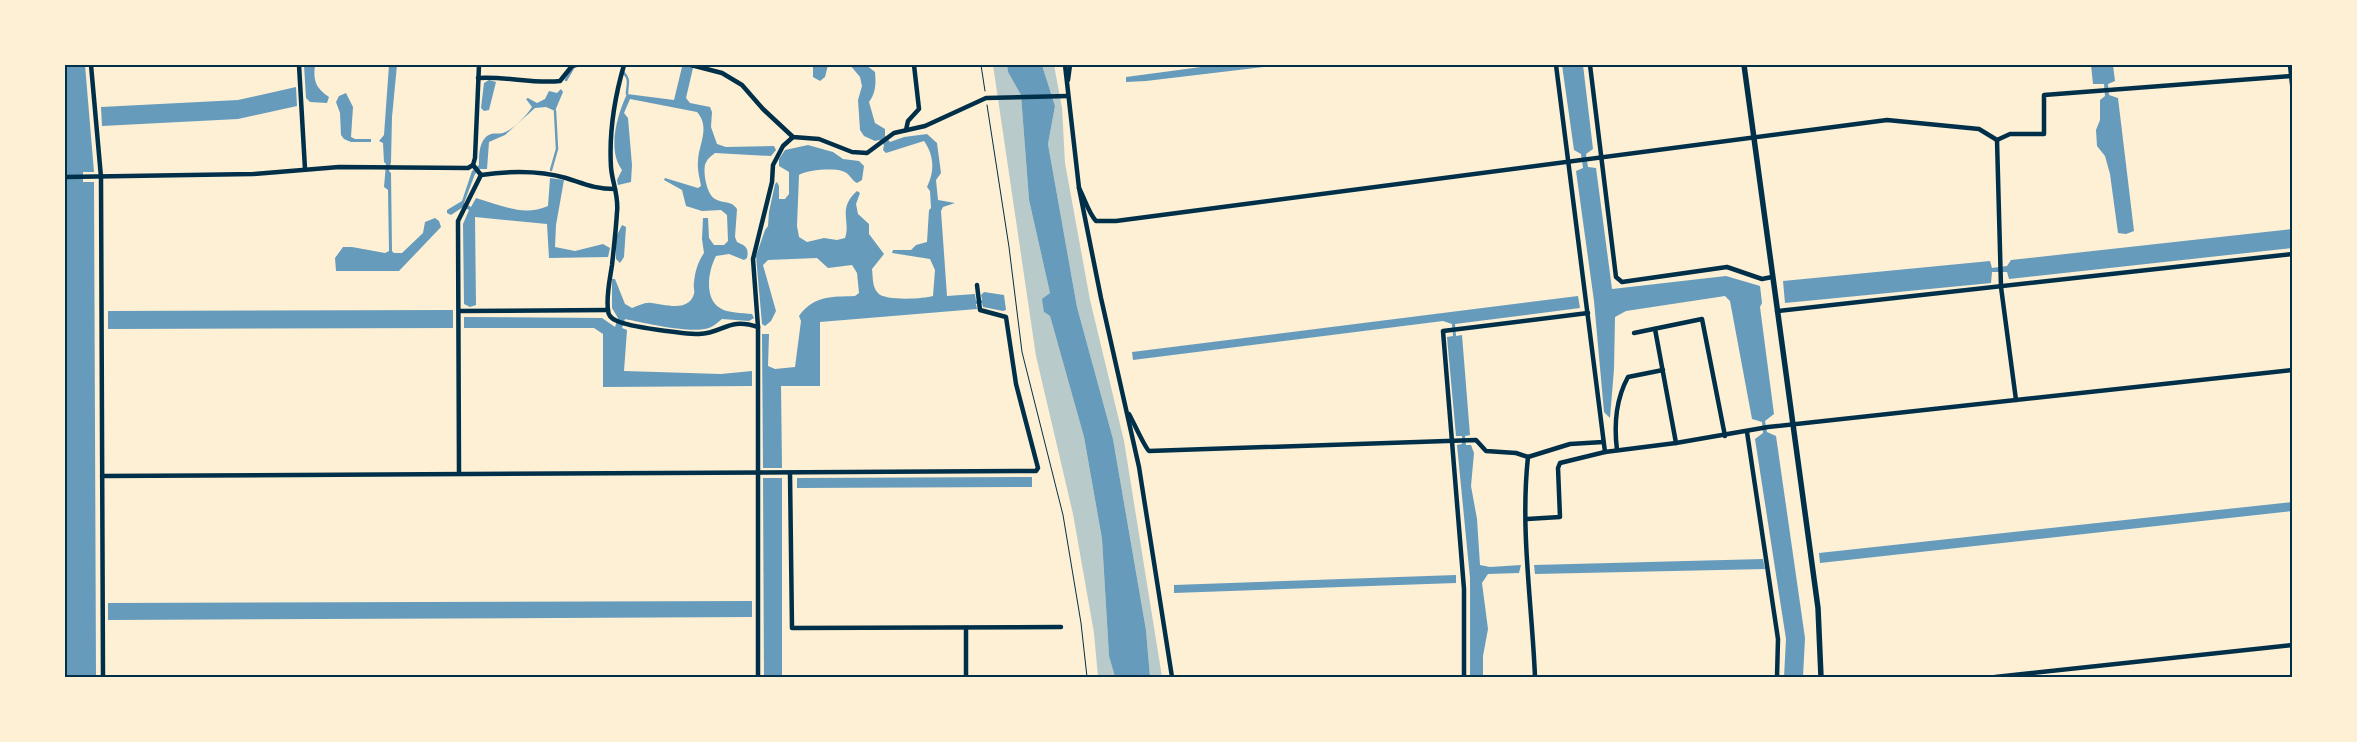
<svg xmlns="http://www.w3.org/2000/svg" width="2357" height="742" font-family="'DM Sans',sans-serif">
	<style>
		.green { fill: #b9caca }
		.water { fill: #669bbc }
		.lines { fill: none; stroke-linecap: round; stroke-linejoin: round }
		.stream { stroke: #669bbc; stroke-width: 2.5 }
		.path { stroke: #003049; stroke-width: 1 }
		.minor { stroke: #003049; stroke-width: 4.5 }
		.tertiary { stroke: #003049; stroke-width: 5.5 }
		.neatline { fill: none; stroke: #003049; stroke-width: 2 }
	</style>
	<rect width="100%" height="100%" fill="#fdf0d5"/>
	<!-- green -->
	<g class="green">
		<polygon points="993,65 1007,65 1008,72 1021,95 1029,200 1050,293 1044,312 1050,316 1084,437 1102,539 1109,656 1115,677 1098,677 1094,633 1073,514 1036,356"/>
		<polygon points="1042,65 1054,65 1062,108 1065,163 1090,300 1124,441 1162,677 1150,677 1146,630 1113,439 1077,307 1048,144 1055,106"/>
	</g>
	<!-- water -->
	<g class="water">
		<polygon points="65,65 85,65 94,172 83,172 83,182 94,182 96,677 65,677"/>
		<path d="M304,65H315C313,81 316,88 329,97L327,103L310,102L306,98Z"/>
		<polygon points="389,65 397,65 392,117 391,162 389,171 391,173 392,251 394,253 402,253 423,233 425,222 435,218 439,221 441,227 399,271 336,271 335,258 343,247 352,247 385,253 389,251 388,190 384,187 386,164 384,162 383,143 379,141 384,135"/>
		<path d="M686,65H695L693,68L686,98L690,103L710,107L712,112L711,127L717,144L726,147L774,146L776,150L771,156L715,153C710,157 707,159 705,165C703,174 707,195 715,199C724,204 731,200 737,209L735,237L737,242C746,246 749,248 747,258L744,260L729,254L716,256C708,271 704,298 720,308C727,313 743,313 752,314L754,318L749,321L722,319C718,322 714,326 709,328C691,334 645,323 625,319L622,328L627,330L624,371L721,374L752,371V386L603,387V334L594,328H464V317L602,318L615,327L618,318L612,308V279H615L625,304L632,308C638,306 645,302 651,303C664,304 688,313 694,294C695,291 693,286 694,283C695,271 698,262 704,253L702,239L703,218H708L709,238L714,245H724L728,241L727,215L721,210L702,211L686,206L682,190L664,180L665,178L698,188L701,186C700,179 697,170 698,162C698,145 711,128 697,112L630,99L624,113L628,118L632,165L631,182L618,185L617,180L622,170C607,150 617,115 627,94L674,100L682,67Z"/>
		<polygon points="813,65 828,65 825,77 820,81 813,77"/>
		<path d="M850,65H866L875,72C876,83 876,93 869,102L875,123L885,129V136L890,142L904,137L927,134L937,143L941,173L936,180L938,200L955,203L943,207L941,211L947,296L975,294L976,301L982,300L981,295L984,292L1004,295L1006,310L1003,311L983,307L982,303L976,304L977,309L820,322V386H781L782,468H763L762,334H769L768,366L775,369L795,367L801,321L799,316C814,295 832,297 855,296L859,293L857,273L852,265L828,268L817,258L768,260L763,265L776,311L771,321L765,326L762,324L756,256L765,230L768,226L769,212L775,184L777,182L779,186V199H785L789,194V172L779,166V159L785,150L808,145L833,152L843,159L859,161L864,166L862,180L857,183C851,180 850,173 842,171C833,168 806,170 799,175L797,226L799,237L807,242L824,238L837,240L845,238C851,221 837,209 857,191L860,193L856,204L858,214L869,224V234L884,254L872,269C873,277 872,287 878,293C884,301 923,299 933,296L935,270L930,259L892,253L893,250H911L916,245L927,242L929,210L931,208L930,191L927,187C935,171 934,155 924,141L886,153L883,150L884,145L879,140L875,141L864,136L860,130L858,100L862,86L860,77Z"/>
		<polygon points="1007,65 1042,65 1055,106 1048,144 1077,307 1113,439 1146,630 1150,677 1115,677 1109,656 1102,539 1084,437 1050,316 1044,312 1042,299 1050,293 1029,200 1021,95 1008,72"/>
		<polygon points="1216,65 1281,65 1146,81 1126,82 1126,77"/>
		<polygon points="1562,65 1583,65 1593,149 1586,154 1588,167 1596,168 1612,289 1726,276 1760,286 1762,303 1760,307 1774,414 1765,421 1767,432 1776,436 1805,638 1803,677 1784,677 1786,639 1755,439 1763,433 1762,422 1752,419 1730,301 1725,296 1626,311 1615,317 1614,369 1610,418 1604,412 1594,301 1576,171 1583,168 1581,154 1574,150"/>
		<polygon points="2091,65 2113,65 2115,81 2108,84 2109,95 2118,98 2134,231 2126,234 2118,233 2110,174 2105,156 2097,146 2096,130 2100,120 2100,100 2105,96 2104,84 2093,84"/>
		<polygon points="489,80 496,82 489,110 484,111 481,108 484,83"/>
		<polygon points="296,87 297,106 238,119 102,126 101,107 238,100"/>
		<path d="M561,89L563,92L555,111L546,107L535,108L505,135L489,142L487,169H480L475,174L464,203L471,207L476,198C501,205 523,217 548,206L550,178L564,180L556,225L555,247L575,251L603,244L610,248L608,257L549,258L547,224L475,217L476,305L470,307L464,304L463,224L469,210L463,207L451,215L447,213V210L462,201L472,171L479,165C479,155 479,138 491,134C494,133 499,134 503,133C513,130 526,116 532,107L526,99L528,98L537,103L545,99L549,91L557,93Z"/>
		<polygon points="346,93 353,107 351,137 355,139 371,139 371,142 351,142 344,139 341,135 340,113 336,102 339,96"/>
		<polygon points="622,225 626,227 624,257 620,263 616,259 616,237"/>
		<polygon points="2292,229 2292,248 2009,279 2007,272 1992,272 1991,283 1785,303 1783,281 1990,261 1992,268 2007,266 2011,260"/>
		<polygon points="1578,296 1580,308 1455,324 1456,336 1462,335 1470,435 1465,436 1466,445 1471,445 1474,453 1471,486 1477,519 1480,565 1490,567 1521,565 1519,573 1488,574 1482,583 1488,629 1483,656 1483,677 1470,677 1470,578 1457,445 1462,444 1462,436 1456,436 1447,337 1453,336 1452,324 1443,321 1133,360 1132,352"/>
		<polygon points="453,310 453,328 108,329 108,311"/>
		<polygon points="1032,477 1032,487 797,488 797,478"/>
		<polygon points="763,478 782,478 782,677 764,677"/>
		<polygon points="2292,502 2292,511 1820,563 1819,553"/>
		<polygon points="1763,559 1765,569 1535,574 1534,565"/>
		<polygon points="1456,575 1456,583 1174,593 1174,585"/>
		<polygon points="752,601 752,617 108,620 108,603"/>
	</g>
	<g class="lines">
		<!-- stream -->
		<g class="stream">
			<path d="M623,72C631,80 627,84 627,94"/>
			<polyline points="566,80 573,68"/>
			<polyline points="551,170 557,149 555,111"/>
		</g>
		<!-- path -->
		<g class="path">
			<polyline points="981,65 985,91"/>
			<polyline points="987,105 1009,247 1022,352 1063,515 1081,623 1087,677"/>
		</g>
		<!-- minor -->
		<g class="minor">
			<polyline points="91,65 101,177 103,677"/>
			<polyline points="299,65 305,169"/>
			<path d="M624,65C615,96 609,134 611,167C612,182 619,196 617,212C616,229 614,247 612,265C610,279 606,295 608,310C608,315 612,319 617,321C630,327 684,334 699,334C724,333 728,317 758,327"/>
			<polyline points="691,65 722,73 742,85 763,109 793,137 819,139 852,152 867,153 894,133 925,126 986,98 1068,96"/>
			<polyline points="1065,65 1079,188 1101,298 1139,467 1172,677"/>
			<polyline points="1556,65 1605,452"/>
			<polyline points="1590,65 1616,277 1622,282 1727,267 1762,279 1772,277"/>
			<polyline points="2290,65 2292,84"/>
			<path d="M478,78C506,76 533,84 560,81L572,66L576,65"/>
			<polyline points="1068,80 1070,65"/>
			<polyline points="906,130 908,121 919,109 914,65"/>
			<polyline points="1997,140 2010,134 2044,134 2044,95 2291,76"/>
			<polyline points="1997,140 2001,287 2016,400"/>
			<polyline points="473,165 475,158 479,65"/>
			<path d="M65,177L253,174L339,167L468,168L473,165L481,175C509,171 538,170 566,178C585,184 595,189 615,189"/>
			<path d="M1079,188C1085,199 1088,212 1096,221H1116L1887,120L1979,129L1997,140"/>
			<polyline points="460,311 608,310"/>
			<polyline points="1777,311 2292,254"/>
			<polyline points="1655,329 1676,443"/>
			<polyline points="1634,333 1702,319 1725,436"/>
			<path d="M1129,414C1133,421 1145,448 1149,451L1476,440L1486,451L1516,453L1528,457L1570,444L1603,442"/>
			<polyline points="1747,432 1778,639 1777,677"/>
			<path d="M1617,450C1614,426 1616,399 1628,377L1663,370"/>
			<path d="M1528,457C1520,530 1532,604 1535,677"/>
			<polyline points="459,472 458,221 481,175"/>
			<polyline points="790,473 792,628 1061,627"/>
			<polyline points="102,476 1036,471 1038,468 1016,384 1006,317 980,310 977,285"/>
			<polyline points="1527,519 1560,517 1558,468 1560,463 1605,452 1676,443 1768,427 2292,370"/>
			<polyline points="966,628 966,677"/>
			<polyline points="758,677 758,327 753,259 772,182 773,165 783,146 793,137"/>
			<polyline points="1464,677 1464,589 1443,331 1588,313"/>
			<polyline points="1995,677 2292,645"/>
		</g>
		<!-- tertiary -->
		<polyline class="tertiary" points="1744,65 1818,608 1821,677"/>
	</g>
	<!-- border -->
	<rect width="2357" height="742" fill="none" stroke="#fdf0d5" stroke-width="132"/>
	<rect x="66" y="66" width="2225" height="610" class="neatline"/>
</svg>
